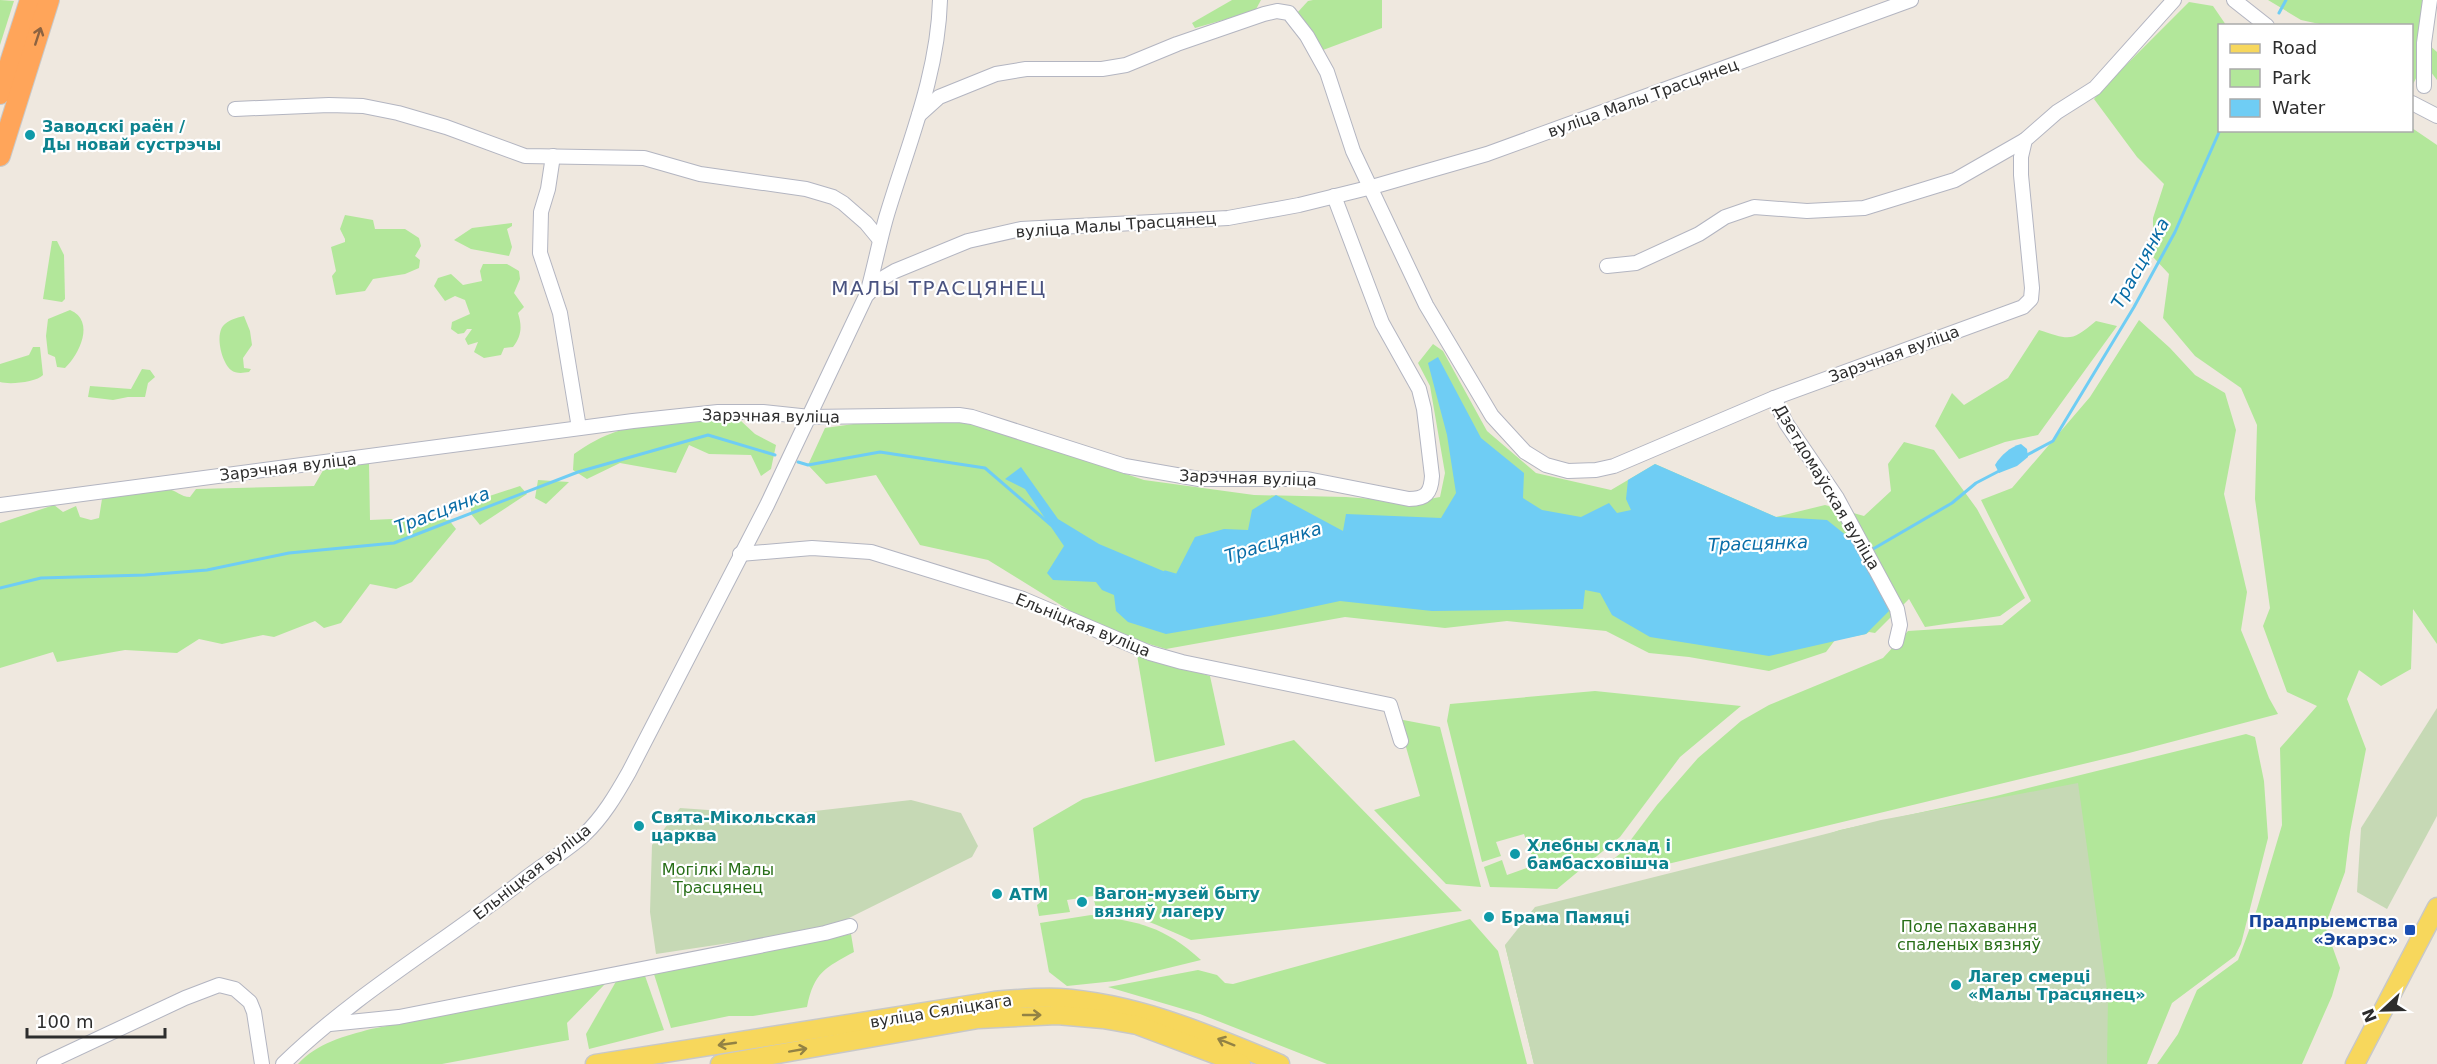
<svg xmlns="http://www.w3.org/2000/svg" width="2437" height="1064" font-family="'DejaVu Sans',sans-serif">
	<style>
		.green { fill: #b2e79a }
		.cemetery { fill: #c6d9b5 }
		.water { fill: #6fcdf4 }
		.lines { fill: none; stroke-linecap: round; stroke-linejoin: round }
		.stream { stroke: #6fcdf4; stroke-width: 3 }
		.minor-casing { stroke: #b3b5c1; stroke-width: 16 }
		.major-casing { stroke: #c8c8c8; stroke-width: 21 }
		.highway-casing { stroke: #c8c8c8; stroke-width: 22 }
		.minor { stroke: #fff; stroke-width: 14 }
		.major { stroke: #f7d75c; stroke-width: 18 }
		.highway { stroke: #ffa55a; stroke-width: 20 }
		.oneway { stroke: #8c6341 }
		.oneway2 { stroke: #928244 }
		.culture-dot { fill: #0f9aa8; stroke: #fff; stroke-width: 2 }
		.transit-dot { fill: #1a4fb4; stroke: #fff; stroke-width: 2 }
		.labels { text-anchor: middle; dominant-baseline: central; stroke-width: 4.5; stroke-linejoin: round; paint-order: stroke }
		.street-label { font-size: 16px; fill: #2d2d2d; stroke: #fff }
		.culture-label { font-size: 16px; font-weight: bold; fill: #0d838f; stroke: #fff; text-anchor: start }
		.park-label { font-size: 16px; fill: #286f18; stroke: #fff }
		.transit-label { font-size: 16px; font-weight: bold; fill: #164399; stroke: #fff; text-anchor: end }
		.water-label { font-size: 18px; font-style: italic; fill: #086ca6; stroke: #fff }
		.quarter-label { font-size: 20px; letter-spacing: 1.5px; fill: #4a5380; stroke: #fff }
	</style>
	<rect width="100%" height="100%" fill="#efe8df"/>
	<!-- green -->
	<g class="green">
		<polygon points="0,0 14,1 0,45"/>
		<polygon points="1232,0 1261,0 1255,11 1195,28 1192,23"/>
		<polygon points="1313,0 1382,0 1382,28 1323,50 1297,13 1308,1"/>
		<polygon points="2268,0 2425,0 2420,37 2437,52 2437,80 2424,63 2412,86 2412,26 2324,25 2301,20"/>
		<polygon points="2189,2 2213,6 2226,25 2220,26 2220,130 2412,130 2412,128 2437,145 2437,644 2413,609 2411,669 2381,686 2359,670 2347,699 2366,749 2350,832 2345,872 2325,926 2340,968 2332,996 2302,1064 2157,1064 2178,1034 2197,990 2238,960 2257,909 2282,825 2280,748 2317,706 2287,692 2263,626 2270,608 2255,499 2257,425 2241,388 2195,356 2163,318 2169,274 2153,257 2153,218 2164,184 2137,157 2094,99 2102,89"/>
		<polygon points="345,215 373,220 375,229 405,229 419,238 421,246 415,256 420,260 419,268 405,274 373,279 365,291 336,295 332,276 336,271 331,247 345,242 345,239 340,229"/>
		<polygon points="512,223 512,226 507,229 512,247 509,256 471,249 454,240 472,228"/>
		<polygon points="52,241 57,241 64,255 65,299 62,302 43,299"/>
		<path d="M483,264H507L519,271L520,279L514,293L524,307L518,313C522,326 522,335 513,347L504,348L501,355L484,358L474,352L478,342L468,345L465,339L472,329H467L464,333L458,334L451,329L452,322L470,314L465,300L455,296L445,301L434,286L438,278L451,274L463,285L482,281L480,271Z"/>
		<path d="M70,310C96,321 79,355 65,368L57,367L55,357L48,354L46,336L48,319Z"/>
		<path d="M244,316L250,331L252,345L243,358L244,368L251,369L249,372C243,373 236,374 231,370C222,363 215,336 223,326C228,320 236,318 244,316Z"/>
		<polygon points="2139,320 2170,348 2195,375 2225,393 2236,430 2224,494 2247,592 2241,630 2269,698 2278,714 2129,753 1651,868 1611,861 1621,853 1657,805 1698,758 1741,721 1769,705 1883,658 1908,631 2002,625 2031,601 1981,500 2012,488 2090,397"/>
		<path d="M2096,321L2117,326L2038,435L2005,442L1959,459L1935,426L1952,393L1964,405L2008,378L2039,330C2070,340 2071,342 2096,321Z"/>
		<polygon points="1433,344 1443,351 1487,431 1536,473 1611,490 1655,464 1776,517 1825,505 1864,516 1891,491 1888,464 1904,442 1934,450 1977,509 2025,598 2000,616 1925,627 1909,599 1875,633 1869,632 1866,634 1835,640 1826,652 1769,671 1689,657 1649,653 1606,631 1507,621 1445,628 1345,617 1166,649 1101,630 988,560 920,545 876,475 826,484 808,465 825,428 875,421 939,419 971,423 1144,480 1254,495 1346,497 1413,502 1440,497 1445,473 1430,386 1418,363"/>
		<path d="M33,347H40L43,375C37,382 10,385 0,382V364L29,355Z"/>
		<polygon points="142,369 150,370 155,377 148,383 145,397 128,397 113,400 88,397 90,386 131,389"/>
		<path d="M709,416L741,421L755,434L776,445L771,469L761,476L751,455L709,454L689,445L676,473L620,463L587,479L573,470L574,454C604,433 626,426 663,423C679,422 693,422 709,416Z"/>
		<path d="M369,463L370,520L392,519L418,523L445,515L456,529L412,582L396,589L370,584L341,623L324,628L315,621L274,637L263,635L222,644L199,639L177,653L125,650L57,662L53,652L0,668V523L54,505L63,512L76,506L80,517L91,520L99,518L102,499C120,493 149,487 168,489C176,490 181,497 190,497L196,489L314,486L325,467Z"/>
		<polygon points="538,480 569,482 546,504 535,498"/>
		<polygon points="520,486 527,494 480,525 471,514 471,502"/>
		<polygon points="1137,655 1210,676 1225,745 1155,762"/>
		<polygon points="1595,691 1741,706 1680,757 1620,837 1557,889 1490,887 1484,867 1502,860 1507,875 1535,865 1524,834 1496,842 1501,856 1482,862 1447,721 1450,704"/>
		<polygon points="1398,719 1440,727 1481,887 1446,884 1374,810 1420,796"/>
		<polygon points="2246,734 2255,737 2264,781 2268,838 2241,944 2235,956 2172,1003 2147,1064 1534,1064 1505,945 1840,830 1996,796"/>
		<path d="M1294,740L1462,911L1191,940C1160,926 1130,912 1096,908L1093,896L1067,900L1070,912L1039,916L1037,905L1042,901L1033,828L1083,799Z"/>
		<path d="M1091,915C1140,922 1163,926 1201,960L1115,981L1067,986L1049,972L1040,923Z"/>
		<polygon points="1470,919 1498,951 1527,1064 1327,1064 1200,1014 1108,987 1198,970 1217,975 1225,983 1233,984"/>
		<path d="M851,934L854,952C825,968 814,972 807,1007L753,1016H729L671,1028L653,971Z"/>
		<polygon points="644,973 664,1030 589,1049 586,1034 618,978"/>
		<path d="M605,984L567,1023L569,1040L442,1064H298C317,1043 345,1036 371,1029Z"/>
	</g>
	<!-- cemetery -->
	<g class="cemetery">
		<polygon points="2437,708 2437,816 2387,909 2357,892 2361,828"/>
		<polygon points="2078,783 2108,997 2107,1064 1534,1064 1505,945 1535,907 1881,820"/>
		<polygon points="911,800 961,813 978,846 972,857 847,919 823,929 656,954 650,912 652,845 680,808 780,815"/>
	</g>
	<!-- water -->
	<g class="water">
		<polygon points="1438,357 1481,438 1524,473 1523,498 1542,510 1581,517 1609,503 1617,513 1631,510 1626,499 1628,480 1655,464 1776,517 1827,520 1857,544 1889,611 1866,634 1769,656 1650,637 1612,615 1600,593 1585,590 1583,609 1432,611 1340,601 1270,616 1166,634 1128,622 1116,611 1114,595 1102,590 1096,582 1053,580 1047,573 1064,546 1025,489 1005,479 1021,467 1058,519 1099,544 1175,576 1195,537 1224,529 1248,530 1252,510 1276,495 1343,531 1346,514 1441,518 1456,493 1447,435 1428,363"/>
		<path d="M2021,444L2027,449L2028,457L2017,466L1999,473L1995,465C2001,455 2010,447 2021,444Z"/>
	</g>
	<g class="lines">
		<!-- stream -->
		<g class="stream">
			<polyline points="2279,13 2286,0"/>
			<polyline points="2025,456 2053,441 2134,307 2175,232 2220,130"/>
			<polyline points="798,462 808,465 880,452 985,468 1051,525"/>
			<polyline points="1873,549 1952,503 1976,483 2001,470"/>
			<polyline points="1165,572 1179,576"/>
			<polyline points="0,588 41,578 145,575 207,570 289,553 394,543 578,472 708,435 775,455"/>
		</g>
		<defs>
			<g id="minor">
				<polyline points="2234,0 2267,26"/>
				<polyline points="2424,86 2424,43 2430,0"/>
				<polyline points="2412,103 2437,116"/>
				<polyline points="235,109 329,105 363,106 398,113 446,127 525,156 644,158 700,174 806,189 833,197 843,203 866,223 880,240"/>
				<polyline points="919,115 939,97 996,74 1026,69 1102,69 1126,65 1177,44 1264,14 1277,11 1289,13 1307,36 1327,72 1353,151 1426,305 1492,416 1525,452 1546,465 1568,471 1596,470 1614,466 1774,398 2023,307 2031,299 2032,288 2021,175 2021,157 2025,140 2057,112 2095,88 2174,0"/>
				<polyline points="553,156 548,189 541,212 540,253 560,313 579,428"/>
				<polyline points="1607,266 1636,263 1699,234 1725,217 1754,207 1807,211 1864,208 1955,180 2025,140"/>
				<path d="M867,294C874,269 879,243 886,218C907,147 938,76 940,0"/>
				<polyline points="1774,398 1786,423 1837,498 1897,609 1900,625 1896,642"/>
				<path d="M0,505L633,421L718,412H763L810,417L959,415L972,417L1125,466L1199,479H1307L1409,499C1426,499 1431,493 1432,476L1424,409L1419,389L1382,323L1334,196"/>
				<polyline points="740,554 812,548 871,552 1023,599 1150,653 1182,662 1390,705 1401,741"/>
				<polyline points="330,1024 399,1017 825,933 850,926"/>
				<polyline points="44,1064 185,998 219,985 235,989 250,1002 254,1012 262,1064"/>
				<path d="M283,1064C355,994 443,943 522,881C542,865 565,852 584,835C603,817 616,795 629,772L767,505L866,296L883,278L895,271L968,241L1021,229L1228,218L1299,205L1372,187L1487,154L1911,0"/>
			</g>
			<g id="major">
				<path d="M595,1064L994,1001C1016,999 1037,997 1059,998C1137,1003 1208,1034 1280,1064"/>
				<polyline points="720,1064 978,1019 1057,1015 1103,1019 1137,1025 1241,1064"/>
				<polyline points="2355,1064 2437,907"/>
			</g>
			<g id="highway">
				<polyline points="0,94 30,0"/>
				<polyline points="0,156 49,0"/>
			</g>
		</defs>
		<!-- minor casing -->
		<use href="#minor" class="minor-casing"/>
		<!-- major casing -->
		<use href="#major" class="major-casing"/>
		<!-- highway casing -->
		<use href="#highway" class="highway-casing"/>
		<!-- minor -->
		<use href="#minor" class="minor"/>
		<!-- major -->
		<use href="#major" class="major"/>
		<!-- highway -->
		<use href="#highway" class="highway"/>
	</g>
	<!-- one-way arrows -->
	<defs><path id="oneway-shaft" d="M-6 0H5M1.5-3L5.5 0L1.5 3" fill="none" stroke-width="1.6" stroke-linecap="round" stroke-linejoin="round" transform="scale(1.5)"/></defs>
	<use class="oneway" href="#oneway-shaft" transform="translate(38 36) rotate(-72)"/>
	<g class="oneway2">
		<use href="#oneway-shaft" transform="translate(1032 1015)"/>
		<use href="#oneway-shaft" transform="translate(1226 1042) rotate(-158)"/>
		<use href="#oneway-shaft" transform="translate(727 1044) rotate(172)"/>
		<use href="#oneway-shaft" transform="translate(798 1050) rotate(-10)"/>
	</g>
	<!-- markers -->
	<g class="culture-dot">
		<circle cx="30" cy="135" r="6"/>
		<circle cx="639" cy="826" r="6"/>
		<circle cx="1515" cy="854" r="6"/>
		<circle cx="997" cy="894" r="6"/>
		<circle cx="1082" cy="902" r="6"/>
		<circle cx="1489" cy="917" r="6"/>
		<circle cx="1956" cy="985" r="6"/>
	</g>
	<rect class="transit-dot" x="2404" y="924" width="12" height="12" rx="3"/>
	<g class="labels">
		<!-- street labels -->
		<g class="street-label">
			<text transform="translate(1643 98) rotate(-20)">вуліца Малы Трасцянец</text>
			<text transform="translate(1116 225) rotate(-4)">вуліца Малы Трасцянец</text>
			<text transform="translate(1894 354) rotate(-20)">Зарэчная вуліца</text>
			<text transform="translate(771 416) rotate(1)">Зарэчная вуліца</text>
			<text transform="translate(288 467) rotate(-7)">Зарэчная вуліца</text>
			<text transform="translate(1248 478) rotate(2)">Зарэчная вуліца</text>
			<text transform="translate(1827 487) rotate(59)">Дзетдомаўская вуліца</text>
			<text transform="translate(1083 625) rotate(22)">Ельніцкая вуліца</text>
			<text transform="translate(532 872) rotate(-38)">Ельніцкая вуліца</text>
			<text transform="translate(941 1011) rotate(-9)">вуліца Сяліцкага</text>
		</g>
		<!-- culture labels -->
		<g class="culture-label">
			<text x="42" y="126">Заводскі раён /<tspan x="42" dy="18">Ды новай сустрэчы</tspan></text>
			<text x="651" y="817">Свята-Мікольская<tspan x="651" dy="18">царква</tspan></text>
			<text x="1527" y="845">Хлебны склад і<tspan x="1527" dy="18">бамбасховішча</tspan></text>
			<text x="1094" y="893">Вагон-музей быту<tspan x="1094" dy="18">вязняў лагеру</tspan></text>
			<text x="1009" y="894">АТМ</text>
			<text x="1501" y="917">Брама Памяці</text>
			<text x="1968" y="976">Лагер смерці<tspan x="1968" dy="18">«Малы Трасцянец»</tspan></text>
		</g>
		<!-- park labels -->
		<g class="park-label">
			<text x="718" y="869">Могілкі Малы<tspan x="718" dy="18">Трасцянец</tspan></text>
			<text x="1969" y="926">Поле пахавання<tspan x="1969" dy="18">спаленых вязняў</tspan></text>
		</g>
		<!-- transit labels -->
		<g class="transit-label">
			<text x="2398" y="921">Прадпрыемства<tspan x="2398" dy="18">«Экарэс»</tspan></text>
		</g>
		<!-- water labels -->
		<g class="water-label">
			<text transform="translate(2140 263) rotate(-61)">Трасцянка</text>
			<text transform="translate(442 510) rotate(-21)">Трасцянка</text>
			<text transform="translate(1273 542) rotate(-17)">Трасцянка</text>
			<text transform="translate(1758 543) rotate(-2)">Трасцянка</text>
		</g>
		<!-- quarter labels -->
		<g class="quarter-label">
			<text x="939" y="288">МАЛЫ ТРАСЦЯНЕЦ</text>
		</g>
	</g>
	<!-- legend -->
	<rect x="2218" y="24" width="195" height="108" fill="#ffffff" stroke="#ababab" stroke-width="1.5"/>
	<rect x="2230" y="44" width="30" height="9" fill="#f7d75c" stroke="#ababab" stroke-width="1.5"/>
	<text x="2272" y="54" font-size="18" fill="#2d2d2d">Road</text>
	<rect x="2230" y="69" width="30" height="18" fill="#b2e79a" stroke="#ababab" stroke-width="1.5"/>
	<text x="2272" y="84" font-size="18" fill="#2d2d2d">Park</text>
	<rect x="2230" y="99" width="30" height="18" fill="#6fcdf4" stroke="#ababab" stroke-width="1.5"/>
	<text x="2272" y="114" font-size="18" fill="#2d2d2d">Water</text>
	<!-- north arrow -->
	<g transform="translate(2383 1010) rotate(248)" stroke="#ffffff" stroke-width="4.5" paint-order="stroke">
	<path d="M0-4.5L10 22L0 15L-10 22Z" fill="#2d2d2d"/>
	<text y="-9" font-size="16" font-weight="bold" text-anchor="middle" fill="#2d2d2d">N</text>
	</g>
	<!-- scale -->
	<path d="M27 1028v9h138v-9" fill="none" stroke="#2d2d2d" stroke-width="3"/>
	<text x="36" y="1028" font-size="18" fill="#2d2d2d" stroke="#ffffff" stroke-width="4.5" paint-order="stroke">100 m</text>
</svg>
